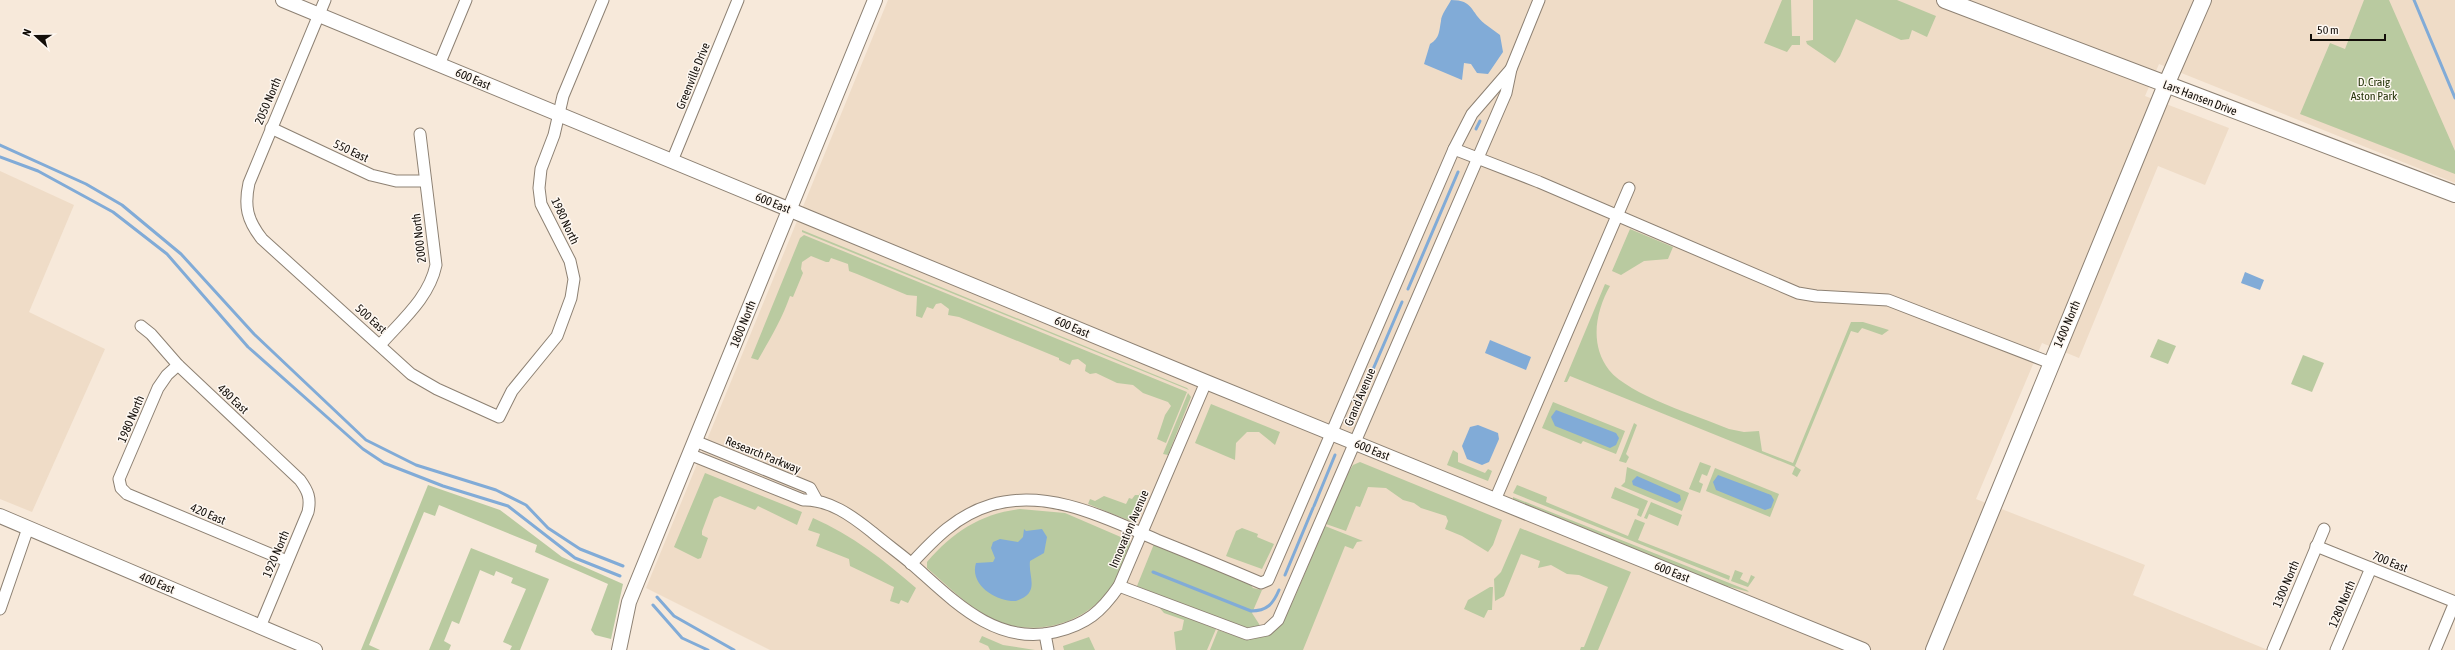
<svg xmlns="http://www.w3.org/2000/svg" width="2455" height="650" font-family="'Asap Condensed',sans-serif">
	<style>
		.built { fill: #efdcc7 }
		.green { fill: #b9caa0 }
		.water { fill: #81abd7 }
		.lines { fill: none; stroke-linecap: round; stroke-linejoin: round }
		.stream { stroke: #81abd7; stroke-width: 3 }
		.minor-casing { stroke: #8d8173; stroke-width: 13 }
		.tertiary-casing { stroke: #8d8173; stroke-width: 16 }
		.secondary-casing { stroke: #8d8173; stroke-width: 18 }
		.minor { stroke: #fff; stroke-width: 11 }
		.tertiary { stroke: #fff; stroke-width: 14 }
		.secondary { stroke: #fff; stroke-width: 16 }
		.labels { text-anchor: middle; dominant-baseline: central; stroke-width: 3; stroke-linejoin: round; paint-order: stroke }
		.street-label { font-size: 12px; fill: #130e09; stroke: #fef8f2 }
		.park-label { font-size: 12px; fill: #28360c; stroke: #fef8f2 }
	</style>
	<rect width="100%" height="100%" fill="#f7e9da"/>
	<!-- built -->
	<g class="built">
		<polygon points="888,0 2455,0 2455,183 2159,64 2145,96 2229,128 2205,185 2158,166 2079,358 2042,343 1976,499 2145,565 2133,595 2268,650 770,650 646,588"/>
		<polygon points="0,171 74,205 29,312 105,349 32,512 0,499"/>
	</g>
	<!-- green -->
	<g class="green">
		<polygon points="1782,0 1791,0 1792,36 1800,36 1800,45 1792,45 1787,52 1764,43"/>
		<polygon points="1813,0 1897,0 1936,16 1927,37 1912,30 1909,39 1901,40 1856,19 1840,56 1835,63 1807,44 1806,41 1813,40"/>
		<polygon points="2364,0 2389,0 2455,151 2455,174 2300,114 2330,43 2345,49"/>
		<polygon points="1630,229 1673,247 1668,259 1644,261 1621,275 1612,271"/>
		<polygon points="802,230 1187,388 1189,390 802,232"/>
		<path d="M804,235L1187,392L1166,443L1157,439L1165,415L1171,406L1168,402L1143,393L1133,385L1117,383L1096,373L1090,374L1085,371L1086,365L1078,359L1072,360L1070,365L1059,360V358L959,317L948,315L949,309L941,303L936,304L933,309L927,307L922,318L916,316L917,296L907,295L857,274L849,271L848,264L831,258L829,262H826L811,256L802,262L801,269L803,273L793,297L790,296C782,319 770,339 758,360L751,358L800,238Z"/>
		<path d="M1605,284L1610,286C1596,311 1589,344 1609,370C1629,395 1698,416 1729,429L1744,432L1759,431L1762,451L1793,463L1851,322H1863L1889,330L1882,335L1862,328L1858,333L1851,331L1795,466L1801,470L1797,477L1792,474L1795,467L1570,376L1567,382H1564Z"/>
		<polygon points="2158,339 2176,346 2168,364 2150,357"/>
		<polygon points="2303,355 2324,363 2312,392 2291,384"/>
		<polygon points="1188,393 1191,397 1168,455 1163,454"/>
		<polygon points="1553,402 1625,431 1616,454 1583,441 1581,444 1542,428"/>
		<polygon points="1211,404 1280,432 1275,445 1259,432 1247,432 1236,443 1235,460 1195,443"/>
		<polygon points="1634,423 1637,425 1626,454 1629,457 1626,463 1619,461"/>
		<polygon points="1453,450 1458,453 1458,462 1485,473 1488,469 1492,471 1488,481 1447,465"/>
		<polygon points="1360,462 1502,520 1493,545 1488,552 1462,536 1445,529 1448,521 1446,516 1421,508 1414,503 1403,500 1386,488 1368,487 1360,507 1356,506 1346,531 1326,524 1348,473 1353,465"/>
		<polygon points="1700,462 1711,466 1707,476 1702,474 1699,482 1703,484 1700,493 1689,489"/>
		<polygon points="1627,467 1689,493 1682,511 1621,486 1625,482"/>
		<polygon points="1715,468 1779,494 1770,517 1706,491"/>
		<polygon points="705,473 802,512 797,525 758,506 755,510 720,496 714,499 702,531 702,535 708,538 701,558 698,559 674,547"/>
		<polygon points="428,485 500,510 562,557 623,584 611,639 595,635 591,630 608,584 535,552 537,545 439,505 435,516 424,512 369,645 380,650 361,650"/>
		<polygon points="1517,485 1547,497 1546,502 1628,536 1635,519 1645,523 1638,540 1730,576 1729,580 1513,493"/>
		<polygon points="1615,487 1648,501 1641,517 1637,515 1639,509 1611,498"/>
		<polygon points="1141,491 1145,493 1133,522 1088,504 1090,499 1095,501 1104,496 1126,504 1129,498 1132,499 1135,495 1139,495"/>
		<polygon points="1513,497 1747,590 1749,592 1723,585 1513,499"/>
		<polygon points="1651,502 1682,515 1678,526 1649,514 1647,519 1644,518"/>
		<path d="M1020,509L1065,513L1130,541C1130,560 1116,582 1104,596C1076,628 1025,638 987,616C965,604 947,585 927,568V562C953,532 980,514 1020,509Z"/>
		<path d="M813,518C852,535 884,560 916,588L908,603L901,600L899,604L890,601L894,587L850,566L849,559L816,546L820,534L808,530Z"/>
		<path d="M1325,526L1363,541L1357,542L1353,549L1345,546L1303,650H1210L1218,630C1270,650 1281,629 1300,585C1308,565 1317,546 1325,526Z"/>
		<polygon points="1242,528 1258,534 1257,537 1274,544 1262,569 1226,556 1236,531"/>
		<polygon points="1520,528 1631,572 1598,650 1580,650 1581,647 1584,647 1608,587 1579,575 1567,574 1551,565 1538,568 1540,561 1521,554 1504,596 1495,601 1494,579 1501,572"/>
		<polygon points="1154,544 1249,583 1253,588 1262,590 1252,613 1261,627 1240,628 1137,586"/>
		<polygon points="471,548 549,579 520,650 510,650 512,646 503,642 526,589 511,583 513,578 496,571 494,576 480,570 459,624 452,621 444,641 451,645 449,650 429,650"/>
		<polygon points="1735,570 1743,573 1740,579 1748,583 1751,575 1755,577 1748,587 1731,581"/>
		<polygon points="1490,587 1493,587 1492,610 1488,610 1484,618 1464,609 1468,600"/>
		<polygon points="1158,606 1216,629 1207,650 1176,650 1174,632 1182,630 1184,620 1164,613"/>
		<polygon points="982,636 1003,645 1035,650 990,650 988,646 979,642"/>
		<polygon points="1089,637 1095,650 1064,650 1063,646"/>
	</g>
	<!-- water -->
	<g class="water">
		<path d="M1451,0C1474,0 1470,12 1485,24C1490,28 1495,31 1500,35L1503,52L1488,74L1477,73L1471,64L1464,63L1462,80L1424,64L1430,44C1440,38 1439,31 1441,21C1441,15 1448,6 1451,0Z"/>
		<polygon points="2245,272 2264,280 2260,290 2241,283"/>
		<polygon points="1490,340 1531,357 1526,370 1485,353"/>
		<polygon points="1556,410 1616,433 1619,438 1616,445 1610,448 1555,426 1551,417"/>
		<polygon points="1478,425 1498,433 1499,439 1489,462 1482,465 1467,459 1462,446 1470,427"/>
		<polygon points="1718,475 1771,495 1774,500 1771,508 1765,510 1716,490 1713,482"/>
		<polygon points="1637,476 1680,495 1681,500 1677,503 1633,485 1632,481"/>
		<path d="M1024,529L1026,531L1042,529L1047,537L1044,553L1030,561C1028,577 1041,593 1016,601C997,602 969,585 976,563L993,562L995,558L991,548L993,542L1000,539L1018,542L1023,537Z"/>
	</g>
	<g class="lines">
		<!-- stream -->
		<g class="stream">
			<polyline points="2414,0 2455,98"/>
			<polyline points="1476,129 1480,121"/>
			<polyline points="0,145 86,184 122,205 181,254 254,334 366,440 416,465 496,490 526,505 548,528 580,549 623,566"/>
			<polyline points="0,157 38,171 113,212 167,254 248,347 363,449 384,463 443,486 508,506 575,558 620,576"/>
			<polyline points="1408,289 1458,172"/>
			<polyline points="1349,425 1402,302"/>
			<polyline points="1314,506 1335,455"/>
			<path d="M1153,572L1251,611C1267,611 1273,604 1279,590"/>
			<polyline points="1285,575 1313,508"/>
			<polyline points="657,597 674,616 734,650"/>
			<polyline points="653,605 682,638 708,650"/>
		</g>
		<defs>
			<g id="minor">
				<path d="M325,0L249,183C244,206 247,220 262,239L411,374L437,389L499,417L512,391L557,336L571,298L574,279L570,261L541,204L539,188L541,169L554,135L563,96L603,0"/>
				<polyline points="439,65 466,0"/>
				<polyline points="271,128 371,175 396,181 425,181"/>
				<polyline points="1454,149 1539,182 1798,293 1816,296 1888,300 2051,363"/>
				<polyline points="672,161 738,0"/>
				<path d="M141,326L151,334L178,365L300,480C308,491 311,498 308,512L260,627"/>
				<path d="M380,345C402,320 429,298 436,265L420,134"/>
				<polyline points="178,365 167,375 158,388 119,479 121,488 127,494 287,561"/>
				<polyline points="695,441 810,488 816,499"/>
				<path d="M689,454L803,500C829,499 852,516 872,532C885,543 899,553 912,564C953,600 995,646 1055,632C1087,624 1101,612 1119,586L1206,382"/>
				<polyline points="1495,500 1629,188"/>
				<polyline points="2316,546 2455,602"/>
				<path d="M911,564C934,539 957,515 991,505C1048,488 1106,518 1157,540C1192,554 1226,568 1261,583L1268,580L1454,149L1472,114L1511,69"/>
				<polyline points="1119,586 1247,634 1267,630 1278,620 1506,93 1511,69 1539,0"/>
				<polyline points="0,609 28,528"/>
				<polyline points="1045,634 1048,650"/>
				<polyline points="2273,650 2324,529"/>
				<polyline points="2336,650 2371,568"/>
				<polyline points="2435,650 2455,602"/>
			</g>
			<g id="tertiary">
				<polyline points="283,0 1206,382 1863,650"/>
				<polyline points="0,516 315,650"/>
				<polyline points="619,650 629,602 875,0"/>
			</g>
			<g id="secondary">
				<polyline points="1945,0 2455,194"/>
				<polyline points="1934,650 2166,85 2203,0"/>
			</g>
		</defs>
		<!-- minor casing -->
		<use href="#minor" class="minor-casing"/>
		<!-- tertiary casing -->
		<use href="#tertiary" class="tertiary-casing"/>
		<!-- secondary casing -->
		<use href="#secondary" class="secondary-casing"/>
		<!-- minor -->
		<use href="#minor" class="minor"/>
		<!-- tertiary -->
		<use href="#tertiary" class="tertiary"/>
		<!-- secondary -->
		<use href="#secondary" class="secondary"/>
	</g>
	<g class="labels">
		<!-- street labels -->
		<g class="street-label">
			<text transform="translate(693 76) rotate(-68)">Greenville Drive</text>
			<text transform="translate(473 79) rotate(23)">600 East</text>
			<text transform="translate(2200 98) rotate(21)">Lars Hansen Drive</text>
			<text transform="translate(268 101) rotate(-67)">2050 North</text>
			<text transform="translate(351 151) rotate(25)">550 East</text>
			<text transform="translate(773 203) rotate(22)">600 East</text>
			<text transform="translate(565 221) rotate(65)">1980 North</text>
			<text transform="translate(419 238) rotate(-97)">2000 North</text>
			<text transform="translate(371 319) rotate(42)">500 East</text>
			<text transform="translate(743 324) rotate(-68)">1800 North</text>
			<text transform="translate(2067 324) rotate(-67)">1400 North</text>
			<text transform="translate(1072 327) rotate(23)">600 East</text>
			<text transform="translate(1360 397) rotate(-67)">Grand Avenue</text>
			<text transform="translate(233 399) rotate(43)">480 East</text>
			<text transform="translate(131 419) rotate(-67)">1980 North</text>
			<text transform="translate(1372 450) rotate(22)">600 East</text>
			<text transform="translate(763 455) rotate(22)">Research Parkway</text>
			<text transform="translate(208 514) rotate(23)">420 East</text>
			<text transform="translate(1129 529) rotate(-67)">Innovation Avenue</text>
			<text transform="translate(276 554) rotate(-67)">1920 North</text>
			<text transform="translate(2390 562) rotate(22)">700 East</text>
			<text transform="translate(1672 572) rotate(22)">600 East</text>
			<text transform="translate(157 583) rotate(23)">400 East</text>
			<text transform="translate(2286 584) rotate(-67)">1300 North</text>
			<text transform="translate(2342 604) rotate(-67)">1280 North</text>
		</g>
		<!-- park labels -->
		<g class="park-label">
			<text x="2374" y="82">D. Craig<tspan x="2374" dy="14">Aston Park</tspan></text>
		</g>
	</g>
	<!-- north arrow -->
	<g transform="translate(36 36) rotate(291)" stroke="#fef8f2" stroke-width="3" paint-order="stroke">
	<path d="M0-3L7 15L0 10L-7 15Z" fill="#130e09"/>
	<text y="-6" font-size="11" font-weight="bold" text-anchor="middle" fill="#130e09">N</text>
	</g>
	<!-- scale -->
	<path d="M2311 34v6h74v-6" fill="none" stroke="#130e09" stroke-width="2"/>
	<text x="2317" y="34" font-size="12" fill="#130e09" stroke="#fef8f2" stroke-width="3" paint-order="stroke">50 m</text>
</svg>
